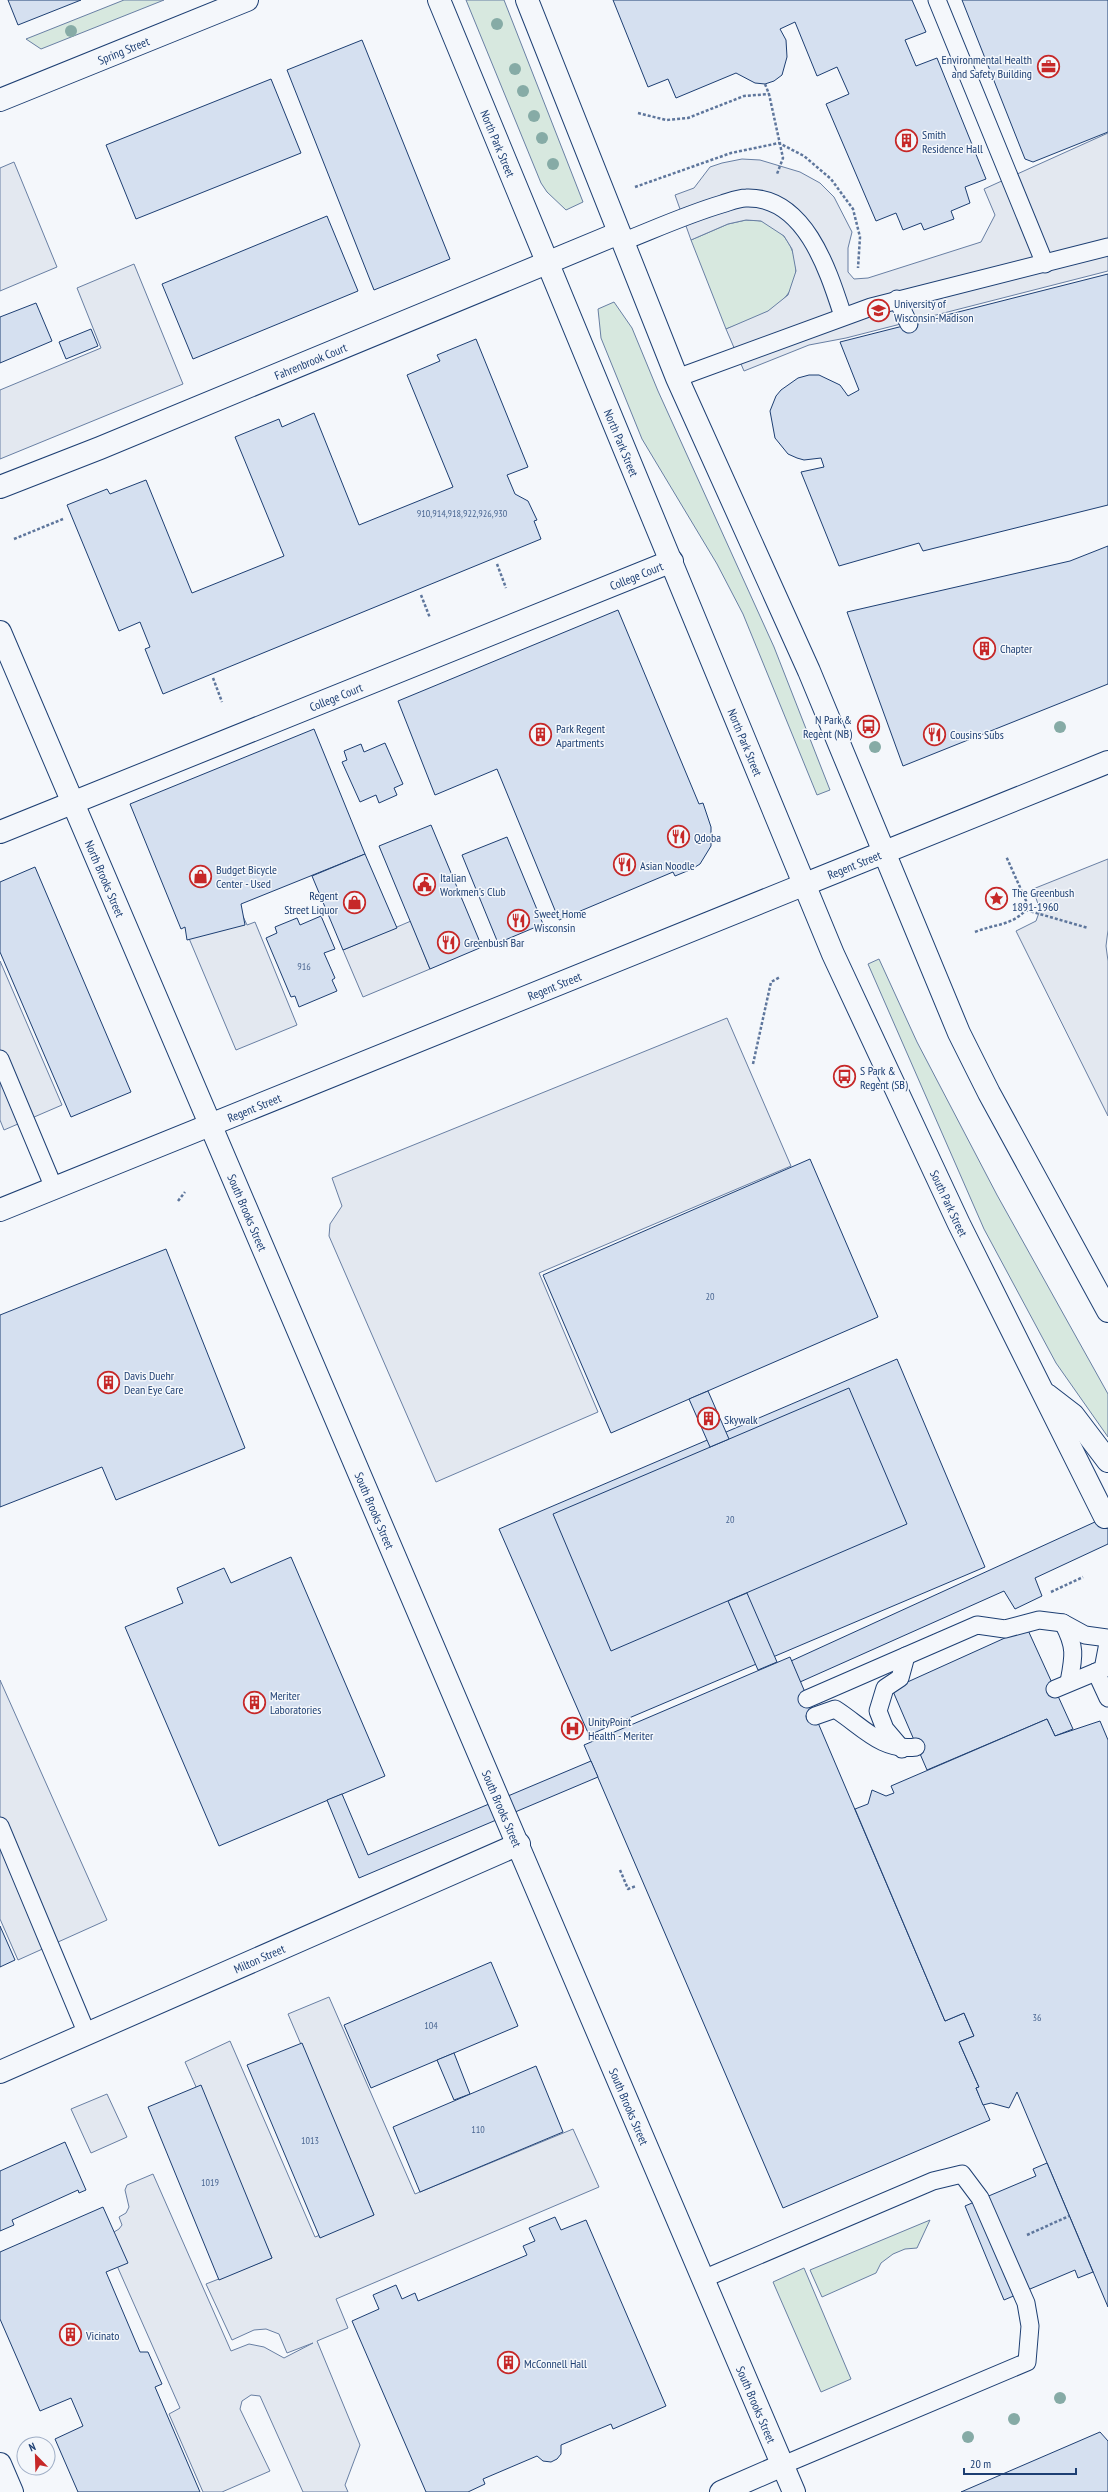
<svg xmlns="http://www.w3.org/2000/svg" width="1108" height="2492" font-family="'PT Sans Narrow',sans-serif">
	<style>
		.green { fill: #d7e8df; stroke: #687fa3 }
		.parking { fill: #e3e8f0; stroke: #687fa3 }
		.building { fill: #d5e0f0; stroke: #1d3f73 }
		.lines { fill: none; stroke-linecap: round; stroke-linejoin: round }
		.lane-casing { stroke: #1d3f73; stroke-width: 19 }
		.street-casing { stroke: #1d3f73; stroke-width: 24 }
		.secondary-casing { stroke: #1d3f73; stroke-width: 24 }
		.primary-casing { stroke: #1d3f73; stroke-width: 24 }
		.path { stroke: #5e769c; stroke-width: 2.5; stroke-dasharray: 3 2; stroke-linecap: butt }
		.lane { stroke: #f4f7fb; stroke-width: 17 }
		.street { stroke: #f4f7fb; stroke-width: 22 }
		.secondary { stroke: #f4f7fb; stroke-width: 22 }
		.primary { stroke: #f4f7fb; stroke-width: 22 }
		.tree { fill: #86aba6 }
		.labels { text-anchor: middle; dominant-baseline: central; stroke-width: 3; stroke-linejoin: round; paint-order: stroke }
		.number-label { font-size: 10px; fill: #4b6792 }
		.street-label { font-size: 12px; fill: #1d3f73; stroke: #f4f7fb }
		.poi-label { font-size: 12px; fill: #1d3f73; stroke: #f4f7fb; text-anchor: start }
	</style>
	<rect width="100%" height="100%" fill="#f4f7fb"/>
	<!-- green -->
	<g class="green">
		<polygon points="124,0 164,0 41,49 26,39"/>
		<polygon points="466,0 504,0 583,202 566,210 547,192 541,183"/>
		<path d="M746,220C751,221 756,220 761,221C791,229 807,271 787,295C773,314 747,321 726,329L691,240L728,224Z"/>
		<polygon points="614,302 632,328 658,391 774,647 830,790 817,795 743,614 717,564 642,439 601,338 598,309"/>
		<polygon points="879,959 917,1042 997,1195 1108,1394 1108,1437 1056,1363 984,1229 868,964"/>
		<polygon points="930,2220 917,2248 905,2249 893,2254 881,2263 876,2273 822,2297 810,2270"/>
		<polygon points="804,2268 851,2379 821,2392 773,2282"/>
	</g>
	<!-- parking -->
	<g class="parking">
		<polygon points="1108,133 1108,271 846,338 809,345 744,371 726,329 768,311 788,295 796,271 792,249 784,236 761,221 746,220 728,224 691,240 675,195 694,188 710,167 722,163 742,159 760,160 800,172 820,183 834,197 852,232 848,248 848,272 854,279 868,278 981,242 995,215 984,189"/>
		<polygon points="14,162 57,267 0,291 0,168"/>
		<polygon points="134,264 183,384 0,459 0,390 101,348 77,288"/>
		<polygon points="1108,859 1108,930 1106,946 1108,961 1108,1116 1016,931 1036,921 1040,910 1033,889"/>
		<polygon points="242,914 247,925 255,922 297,1025 236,1050 188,936"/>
		<polygon points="411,921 430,969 363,997 343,950"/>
		<polygon points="0,961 62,1105 4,1130 0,1120"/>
		<polygon points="727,1018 791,1166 539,1273 598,1412 436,1482 329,1236 330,1224 342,1206 332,1178"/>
		<polygon points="0,1680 107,1920 18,1960 0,1919"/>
		<polygon points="329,1997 415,2194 573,2129 599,2187 336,2299 348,2328 317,2341 360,2445 345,2485 348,2492 303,2492 260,2396 251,2395 242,2401 240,2409 270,2471 222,2492 203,2492 169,2414 180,2408 114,2259 109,2235 119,2229 122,2225 119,2217 126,2213 129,2207 125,2190 127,2185 153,2174 231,2351 249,2344 264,2347 284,2358 313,2343 287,2353 279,2334 266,2329 254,2330 232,2340 206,2284 272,2258 185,2062 230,2041 315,2237 374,2215 288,2014"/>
		<polygon points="107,2094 127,2137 91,2153 71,2109"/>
	</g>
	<!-- building -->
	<g class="building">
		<polygon points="8,0 81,0 18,25"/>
		<polygon points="613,0 912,0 926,32 905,40 916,66 937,58 986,179 965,187 970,203 951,211 954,219 924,230 921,223 903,230 896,213 876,221 826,104 849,94 837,67 817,76 795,22 780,29 786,40 787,57 782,75 774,81 765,84 755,83 736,73 676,98 668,79 648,87"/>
		<polygon points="962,0 1108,0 1108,132 1033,162 1025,159"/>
		<polygon points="362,40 450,259 374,290 287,70"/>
		<polygon points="271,79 301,153 136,219 106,145"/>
		<polygon points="327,216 358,291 193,359 162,284"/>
		<polygon points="1108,274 1108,505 923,551 919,543 839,566 801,472 824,467 821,458 804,460 797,458 788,454 775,438 770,411 776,396 781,390 798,378 809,375 819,375 840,385 848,396 859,390 840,342"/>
		<polygon points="36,303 52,341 0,363 0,317"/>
		<polygon points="91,329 98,346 66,359 59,342"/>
		<polygon points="476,339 528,467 507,475 515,494 528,501 537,520 534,521 541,539 163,694 145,649 150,647 140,622 119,631 67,505 107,489 110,494 146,480 192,593 284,556 235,437 279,419 282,427 314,413 359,525 453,487 407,375 440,361 437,355"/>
		<polygon points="1108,546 1108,684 903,766 847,612 1070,561"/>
		<polygon points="618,610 699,804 703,803 711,827 711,846 700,864 692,869 675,876 673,872 559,920 497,769 435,795 398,701"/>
		<polygon points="314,729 365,854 241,904 245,925 187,940 185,927 181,929 130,804"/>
		<polygon points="385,743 403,784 394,788 397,795 379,803 376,795 360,802 342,762 347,760 344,751 361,744 364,752"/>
		<polygon points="431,825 482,947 430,969 379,846"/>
		<polygon points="507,837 543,924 498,943 462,855"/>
		<polygon points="365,854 397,928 343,950 312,876"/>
		<polygon points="35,867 131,1092 71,1117 0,952 0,882"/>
		<polygon points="321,916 335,949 324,953 335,978 332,980 337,991 299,1007 295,996 291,997 266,938 277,933 275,927 297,918 300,925"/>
		<polygon points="810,1159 878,1317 611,1433 543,1275"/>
		<polygon points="166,1249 245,1448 116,1500 102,1467 0,1507 0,1315"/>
		<polygon points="897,1359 985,1567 589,1735 499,1529"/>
		<polygon points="849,1388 907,1524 611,1651 553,1514"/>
		<polygon points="708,1391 729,1439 710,1447 689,1399"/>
		<polygon points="1108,1516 1108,1544 1035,1578 1042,1596 1015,1609 1004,1591 800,1682 791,1661"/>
		<polygon points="291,1557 385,1776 219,1846 125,1627 183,1603 177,1588 224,1568 231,1583"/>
		<polygon points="747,1593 777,1662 758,1670 728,1601"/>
		<polygon points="1027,1628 1073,1729 1055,1736 1047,1719 927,1770 892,1689"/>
		<polygon points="790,1657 945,2021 964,2013 974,2036 959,2042 979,2087 976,2088 990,2120 783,2208 584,1745"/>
		<polygon points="1047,1719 1055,1736 1100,1721 1108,1740 1108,2307 1017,2092 1009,2108 991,2103 983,2105 976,2088 979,2087 959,2042 974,2036 964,2013 945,2021 855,1809 868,1804 872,1790 886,1796 894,1793 891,1786"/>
		<polygon points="591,1761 598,1777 359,1878 327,1800 342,1794 368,1855"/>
		<polygon points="0,1926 15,1960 0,1967"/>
		<polygon points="491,1962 518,2026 371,2088 344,2025"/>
		<polygon points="302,2043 374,2215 320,2238 247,2065"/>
		<polygon points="454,2053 470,2094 454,2100 437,2060"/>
		<polygon points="536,2066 563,2132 420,2192 393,2127"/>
		<polygon points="201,2085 272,2258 219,2280 148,2107"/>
		<polygon points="65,2142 86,2190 79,2193 78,2190 12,2220 14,2225 0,2231 0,2171"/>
		<polygon points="1047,2163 1093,2272 1078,2278 1075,2270 1004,2300 965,2206 1036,2176 1033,2169"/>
		<polygon points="103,2207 128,2263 106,2272 140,2352 148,2352 162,2384 155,2387 200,2492 78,2492 55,2439 83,2426 71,2398 40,2411 0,2319 0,2252"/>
		<polygon points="555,2217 561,2230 586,2220 666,2406 613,2429 611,2424 561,2445 561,2454 557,2459 551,2462 543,2461 537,2456 483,2479 485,2484 468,2492 426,2492 352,2321 379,2309 373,2295 396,2285 402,2299 415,2293 418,2301 527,2255 523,2246 535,2241 529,2228"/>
		<polygon points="1100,2432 1108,2441 1108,2492 961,2492"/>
	</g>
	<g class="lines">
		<defs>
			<g id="lane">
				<polyline points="937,0 1045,264"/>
				<path d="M622,242C655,229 688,214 722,204C729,202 738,198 746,198C805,196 828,270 843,316"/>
				<polyline points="897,299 909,324"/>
				<polyline points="677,378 871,307 1108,247"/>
				<polyline points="0,1059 54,1188"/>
				<path d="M1063,1623C1076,1647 1074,1656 1069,1682"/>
				<polyline points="1096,1672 1108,1698"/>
				<polyline points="1055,1689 1103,1669 1108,1643"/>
				<polyline points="807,1699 977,1625 1005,1629 1039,1620 1063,1623 1085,1635 1108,1638"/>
				<path d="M815,1716L835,1709C862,1726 882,1752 916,1747"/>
				<polyline points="902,1749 885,1729 878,1711 885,1688 900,1678 906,1656"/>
				<polyline points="0,1826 87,2034"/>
				<polyline points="703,2279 933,2181 962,2174 980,2198 1026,2303 1030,2326 1027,2362 783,2465"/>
			</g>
			<g id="street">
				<path id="s1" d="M0,100L247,0"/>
				<path id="s2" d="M0,487L100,448L619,233"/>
				<path id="s3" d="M0,632L794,2492"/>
				<path id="s4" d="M0,832L672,561"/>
				<path id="s5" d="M0,2072L519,1844"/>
				<polyline points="721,2492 783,2465"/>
			</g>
			<g id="secondary">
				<path id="s6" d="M0,1210L803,885"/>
				<polyline points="0,2464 12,2492"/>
			</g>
			<g id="primary">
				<path id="s7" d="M439,0L833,954L959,1224L1105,1517"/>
				<polyline points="527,0 677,378 809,671 959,1033 989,1093 1108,1311"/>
				<path id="s8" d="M803,885L1108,762"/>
				<polyline points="1047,1395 1073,1415 1108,1461"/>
			</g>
		</defs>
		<!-- lane casing -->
		<use href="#lane" class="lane-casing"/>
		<!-- street casing -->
		<use href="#street" class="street-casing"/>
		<!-- secondary casing -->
		<use href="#secondary" class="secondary-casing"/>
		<!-- primary casing -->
		<use href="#primary" class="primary-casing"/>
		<!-- path -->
		<g class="path">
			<polyline points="765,84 769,94 783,158 777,174"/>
			<polyline points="638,113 666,120 688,118 744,96 769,94"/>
			<polyline points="635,187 731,153 779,143 804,156 831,179 853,209 860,237 858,268"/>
			<polyline points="14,539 63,519"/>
			<polyline points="497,564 506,588"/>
			<polyline points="421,595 430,618"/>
			<polyline points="213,678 222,702"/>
			<polyline points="1026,910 1088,928"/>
			<path d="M975,932C994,924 1011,926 1026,910L1027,903L1006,856"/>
			<polyline points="753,1064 771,982 780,977"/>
			<polyline points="178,1201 185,1192"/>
			<polyline points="1051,1592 1083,1577"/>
			<polyline points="620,1870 628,1889 636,1886"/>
			<polyline points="1027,2235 1069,2216"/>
		</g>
		<!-- lane -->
		<use href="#lane" class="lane"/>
		<!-- street -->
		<use href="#street" class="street"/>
		<!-- secondary -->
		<use href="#secondary" class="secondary"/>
		<!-- primary -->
		<use href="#primary" class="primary"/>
	</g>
	<!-- trees -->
	<g class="tree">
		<circle cx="497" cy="24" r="6"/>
		<circle cx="71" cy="31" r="6"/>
		<circle cx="515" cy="69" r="6"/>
		<circle cx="523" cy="91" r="6"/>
		<circle cx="534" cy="116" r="6"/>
		<circle cx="542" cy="138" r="6"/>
		<circle cx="553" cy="164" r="6"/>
		<circle cx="1060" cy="727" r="6"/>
		<circle cx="875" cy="747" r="6"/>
		<circle cx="1060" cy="2398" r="6"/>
		<circle cx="1014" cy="2419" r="6"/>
		<circle cx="968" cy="2437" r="6"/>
	</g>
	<!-- icons -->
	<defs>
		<symbol id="office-ring" viewBox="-11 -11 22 22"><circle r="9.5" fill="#f4f7fb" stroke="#c62828" stroke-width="1.5"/><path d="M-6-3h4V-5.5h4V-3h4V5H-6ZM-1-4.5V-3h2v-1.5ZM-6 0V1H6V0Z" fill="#c62828"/></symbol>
		<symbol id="building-ring" viewBox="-11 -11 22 22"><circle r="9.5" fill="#f4f7fb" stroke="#c62828" stroke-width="1.5"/><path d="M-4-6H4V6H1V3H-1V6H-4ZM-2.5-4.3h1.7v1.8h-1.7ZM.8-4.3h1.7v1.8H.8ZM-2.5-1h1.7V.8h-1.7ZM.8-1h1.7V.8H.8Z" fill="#c62828"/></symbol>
		<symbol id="university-ring" viewBox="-11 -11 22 22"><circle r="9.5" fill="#f4f7fb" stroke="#c62828" stroke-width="1.5"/><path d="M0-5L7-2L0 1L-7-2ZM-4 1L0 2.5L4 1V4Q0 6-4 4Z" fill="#c62828"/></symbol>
		<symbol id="bus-ring" viewBox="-11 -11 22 22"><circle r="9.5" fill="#f4f7fb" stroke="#c62828" stroke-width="1.5"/><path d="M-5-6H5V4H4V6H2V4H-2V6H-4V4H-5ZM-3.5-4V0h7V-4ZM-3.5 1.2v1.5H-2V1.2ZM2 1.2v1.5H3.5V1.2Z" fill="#c62828"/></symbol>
		<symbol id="restaurant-ring" viewBox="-11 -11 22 22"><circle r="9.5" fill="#f4f7fb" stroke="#c62828" stroke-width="1.5"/><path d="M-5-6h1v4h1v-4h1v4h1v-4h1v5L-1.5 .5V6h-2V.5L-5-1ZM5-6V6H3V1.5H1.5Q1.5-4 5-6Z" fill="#c62828"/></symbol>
		<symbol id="shop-ring" viewBox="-11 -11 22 22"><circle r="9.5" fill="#f4f7fb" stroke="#c62828" stroke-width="1.5"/><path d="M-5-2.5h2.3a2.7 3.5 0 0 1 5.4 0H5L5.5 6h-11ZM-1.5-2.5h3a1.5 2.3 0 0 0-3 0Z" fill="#c62828"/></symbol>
		<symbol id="civic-ring" viewBox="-11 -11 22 22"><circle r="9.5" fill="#f4f7fb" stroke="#c62828" stroke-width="1.5"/><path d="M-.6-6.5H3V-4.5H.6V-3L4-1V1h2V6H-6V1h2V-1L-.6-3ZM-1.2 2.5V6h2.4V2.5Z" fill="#c62828"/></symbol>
		<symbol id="sight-ring" viewBox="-11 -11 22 22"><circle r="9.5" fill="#f4f7fb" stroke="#c62828" stroke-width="1.5"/><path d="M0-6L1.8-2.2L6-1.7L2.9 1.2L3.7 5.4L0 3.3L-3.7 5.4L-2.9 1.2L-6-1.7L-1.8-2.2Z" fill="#c62828"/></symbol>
		<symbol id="hospital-ring" viewBox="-11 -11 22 22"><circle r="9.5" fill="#f4f7fb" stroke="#c62828" stroke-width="1.5"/><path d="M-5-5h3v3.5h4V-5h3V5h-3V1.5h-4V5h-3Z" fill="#c62828"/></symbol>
	</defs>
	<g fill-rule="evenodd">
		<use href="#office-ring" x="1036" y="54" width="25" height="25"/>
		<use href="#building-ring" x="894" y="128" width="25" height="25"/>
		<use href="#university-ring" x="866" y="298" width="25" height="25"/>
		<use href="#building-ring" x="972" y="636" width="25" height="25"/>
		<use href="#bus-ring" x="856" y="714" width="25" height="25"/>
		<use href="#restaurant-ring" x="922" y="722" width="25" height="25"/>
		<use href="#building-ring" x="528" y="722" width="25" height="25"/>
		<use href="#restaurant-ring" x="666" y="824" width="25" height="25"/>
		<use href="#restaurant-ring" x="612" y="852" width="25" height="25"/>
		<use href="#shop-ring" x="188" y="864" width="25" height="25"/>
		<use href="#civic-ring" x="412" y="872" width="25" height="25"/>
		<use href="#sight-ring" x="984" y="886" width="25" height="25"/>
		<use href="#shop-ring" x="342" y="890" width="25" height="25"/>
		<use href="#restaurant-ring" x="506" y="908" width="25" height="25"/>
		<use href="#restaurant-ring" x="436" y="930" width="25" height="25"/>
		<use href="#bus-ring" x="832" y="1064" width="25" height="25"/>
		<use href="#building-ring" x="96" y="1370" width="25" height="25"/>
		<use href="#building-ring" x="696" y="1406" width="25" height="25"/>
		<use href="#building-ring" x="242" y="1690" width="25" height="25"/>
		<use href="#hospital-ring" x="560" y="1716" width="25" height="25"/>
		<use href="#building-ring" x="58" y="2322" width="25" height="25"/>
		<use href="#building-ring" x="496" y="2350" width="25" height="25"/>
	</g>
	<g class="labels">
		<!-- number labels -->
		<g class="number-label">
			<text x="462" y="513">910,914,918,922,926,930</text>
			<text x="304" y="966">916</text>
			<text x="710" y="1296">20</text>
			<text x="730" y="1519">20</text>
			<text x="1037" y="2017">36</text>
			<text x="431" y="2025">104</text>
			<text x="478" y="2129">110</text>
			<text x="310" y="2140">1013</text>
			<text x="210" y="2182">1019</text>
		</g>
		<!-- street labels -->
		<g class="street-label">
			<text stroke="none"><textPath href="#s1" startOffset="133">Spring Street</textPath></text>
			<text stroke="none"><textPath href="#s7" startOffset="155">North Park Street</textPath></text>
			<text stroke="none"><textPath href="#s2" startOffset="335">Fahrenbrook Court</textPath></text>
			<text stroke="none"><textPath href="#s7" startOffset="479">North Park Street</textPath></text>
			<text stroke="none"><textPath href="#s4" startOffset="686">College Court</textPath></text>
			<text stroke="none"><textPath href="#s4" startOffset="362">College Court</textPath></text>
			<text stroke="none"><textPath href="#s7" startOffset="803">North Park Street</textPath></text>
			<text stroke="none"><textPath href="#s8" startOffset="55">Regent Street</textPath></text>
			<text stroke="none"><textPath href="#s3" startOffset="268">North Brooks Street</textPath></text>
			<text stroke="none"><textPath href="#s6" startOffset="598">Regent Street</textPath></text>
			<text stroke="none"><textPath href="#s6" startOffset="274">Regent Street</textPath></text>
			<text stroke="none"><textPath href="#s7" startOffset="1307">South Park Street</textPath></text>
			<text stroke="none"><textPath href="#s3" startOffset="631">South Brooks Street</textPath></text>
			<text stroke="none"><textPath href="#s3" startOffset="955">South Brooks Street</textPath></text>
			<text stroke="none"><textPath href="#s3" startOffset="1279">South Brooks Street</textPath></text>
			<text stroke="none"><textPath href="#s5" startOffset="283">Milton Street</textPath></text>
			<text stroke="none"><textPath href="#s3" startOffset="1603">South Brooks Street</textPath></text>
			<text stroke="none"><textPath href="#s3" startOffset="1927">South Brooks Street</textPath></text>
		</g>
		<!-- poi labels -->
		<g class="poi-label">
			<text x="1032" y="59" text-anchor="end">Environmental Health<tspan x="1032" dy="14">and Safety Building</tspan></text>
			<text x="922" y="134">Smith<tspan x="922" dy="14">Residence Hall</tspan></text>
			<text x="894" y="303">University of<tspan x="894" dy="14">Wisconsin-Madison</tspan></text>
			<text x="1000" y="648">Chapter</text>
			<text x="852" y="719" text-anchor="end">N Park &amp;<tspan x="852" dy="14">Regent (NB)</tspan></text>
			<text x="556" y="728">Park Regent<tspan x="556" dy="14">Apartments</tspan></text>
			<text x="950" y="734">Cousins Subs</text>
			<text x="694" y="837">Qdoba</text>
			<text x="640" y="865">Asian Noodle</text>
			<text x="216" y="869">Budget Bicycle<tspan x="216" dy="14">Center - Used</tspan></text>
			<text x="440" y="877">Italian<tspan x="440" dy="14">Workmen's Club</tspan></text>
			<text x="1012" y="892">The Greenbush<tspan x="1012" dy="14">1891-1960</tspan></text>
			<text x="338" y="895" text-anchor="end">Regent<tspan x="338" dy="14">Street Liquor</tspan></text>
			<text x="534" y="913">Sweet Home<tspan x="534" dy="14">Wisconsin</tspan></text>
			<text x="464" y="942">Greenbush Bar</text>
			<text x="860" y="1070">S Park &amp;<tspan x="860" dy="14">Regent (SB)</tspan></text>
			<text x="124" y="1375">Davis Duehr<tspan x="124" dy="14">Dean Eye Care</tspan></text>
			<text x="724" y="1419">Skywalk</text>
			<text x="270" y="1695">Meriter<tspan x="270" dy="14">Laboratories</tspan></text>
			<text x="588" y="1721">UnityPoint<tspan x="588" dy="14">Health - Meriter</tspan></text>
			<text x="86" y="2335">Vicinato</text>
			<text x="524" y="2363">McConnell Hall</text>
		</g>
	</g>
	<!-- north arrow -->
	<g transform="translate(36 2456) rotate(337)"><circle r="19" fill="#f4f7fb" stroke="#9eadc5"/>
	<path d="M0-3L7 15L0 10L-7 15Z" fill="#c62828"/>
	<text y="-6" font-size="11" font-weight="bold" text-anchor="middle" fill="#1d3f73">N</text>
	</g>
	<!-- scale -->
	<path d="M964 2468v6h112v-6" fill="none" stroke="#1d3f73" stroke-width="2"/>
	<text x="970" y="2468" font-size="12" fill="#1d3f73" stroke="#f4f7fb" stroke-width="3" paint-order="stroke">20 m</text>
</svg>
